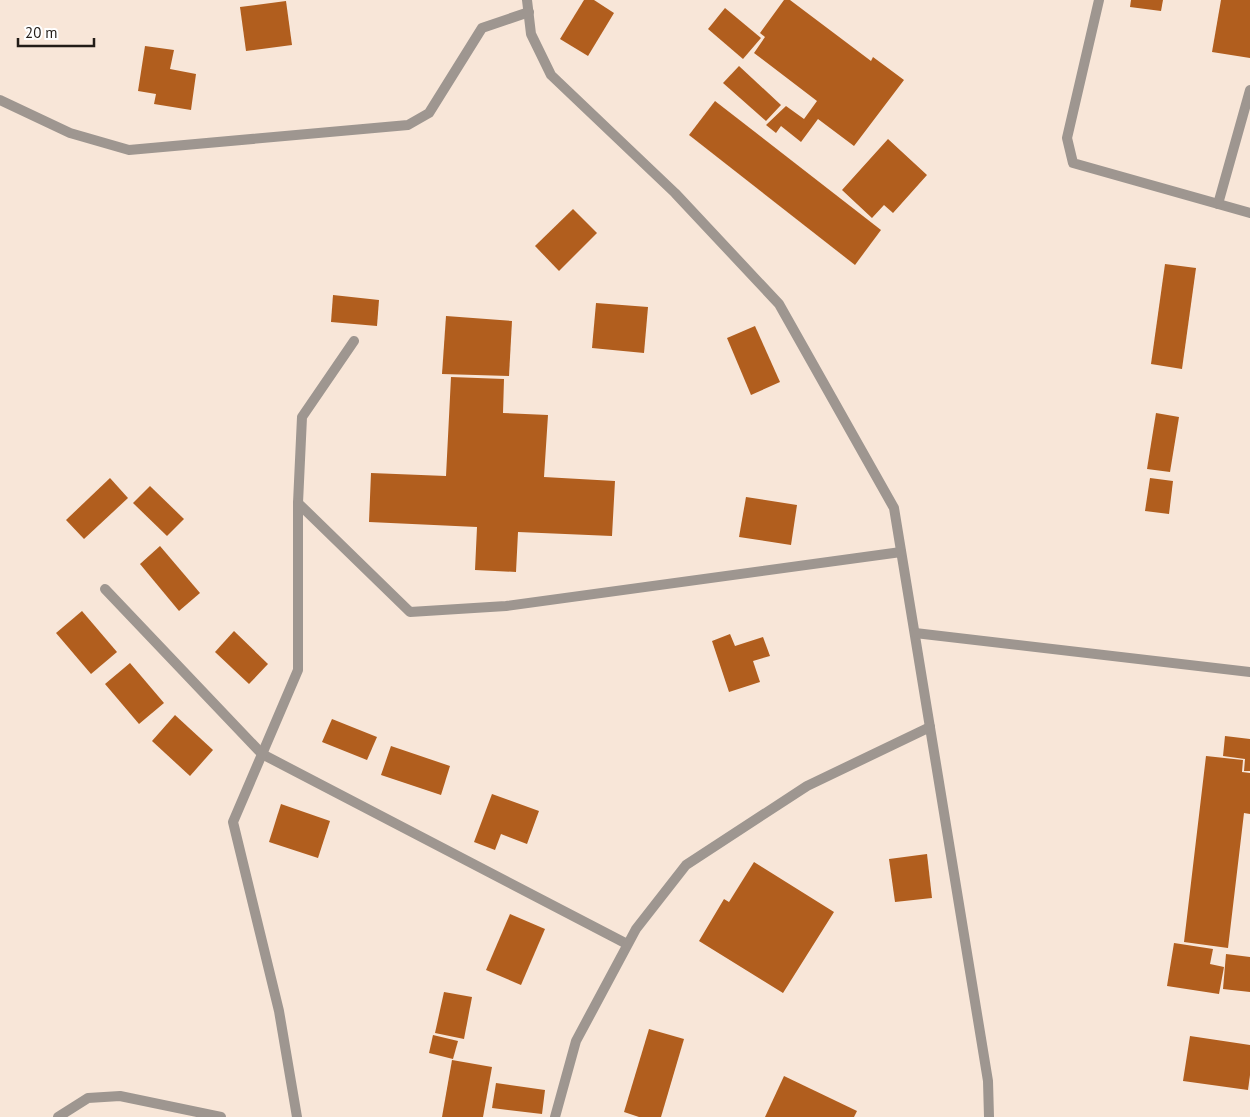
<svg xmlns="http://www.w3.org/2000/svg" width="1250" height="1117" font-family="'PT Sans',sans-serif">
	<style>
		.building { fill: #b15e1e }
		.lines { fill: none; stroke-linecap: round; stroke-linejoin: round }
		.service { stroke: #9e9690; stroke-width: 10 }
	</style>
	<rect width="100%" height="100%" fill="#f8e6d8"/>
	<!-- building -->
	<g class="building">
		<polygon points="584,0 594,0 614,13 588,56 560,39"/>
		<polygon points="784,0 790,0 871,61 873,57 904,80 854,146 818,119 801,142 781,126 776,133 766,125 786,106 804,119 817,101 754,53 765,37 760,33"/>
		<polygon points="1131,0 1163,0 1161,11 1130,7"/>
		<polygon points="1221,0 1250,0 1250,58 1212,52"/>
		<polygon points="286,1 292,45 246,51 240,7"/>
		<polygon points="725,8 761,38 743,59 708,29"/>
		<polygon points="145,46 174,50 170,69 196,74 191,110 154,104 156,94 138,91"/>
		<polygon points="739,66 781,105 766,121 723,83"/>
		<polygon points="715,101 881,230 855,265 689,135"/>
		<polygon points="888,139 927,175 893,213 884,205 872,218 842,190"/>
		<polygon points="573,209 597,233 559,271 535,246"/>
		<polygon points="1165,264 1196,268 1182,369 1151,364"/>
		<polygon points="333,295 379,300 377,326 331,322"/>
		<polygon points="596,303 648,307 644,353 592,348"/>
		<polygon points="446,316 512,321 509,376 442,374"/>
		<polygon points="755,326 780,382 751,395 727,338"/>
		<polygon points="451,377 504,379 503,413 548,415 544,477 615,481 612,536 518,532 516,572 475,570 477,527 369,522 371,473 446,476"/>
		<polygon points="1156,413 1179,417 1170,472 1147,469"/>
		<polygon points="110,478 128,498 84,539 66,520"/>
		<polygon points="1150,478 1173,481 1169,514 1145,511"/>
		<polygon points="150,486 184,519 167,536 133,503"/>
		<polygon points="746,497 797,505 791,545 739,537"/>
		<polygon points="160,546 200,593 179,611 140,564"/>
		<polygon points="82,611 117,652 91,674 56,633"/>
		<polygon points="234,631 268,664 249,684 215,652"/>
		<polygon points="730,634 735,646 763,637 770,656 753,661 760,682 729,692 712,641"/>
		<polygon points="130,663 164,703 139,724 105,684"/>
		<polygon points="175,715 213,750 190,776 152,741"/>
		<polygon points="332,719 377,737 367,760 322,742"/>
		<polygon points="1225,736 1250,739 1250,771 1244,771 1245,759 1223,756"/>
		<polygon points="391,746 450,766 441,795 381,775"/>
		<polygon points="1206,756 1243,760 1242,772 1250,773 1250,814 1244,813 1228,948 1184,942"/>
		<polygon points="492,794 539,811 527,844 501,834 495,850 474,842"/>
		<polygon points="281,804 330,821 318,858 269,842"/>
		<polygon points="927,854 932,898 895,902 889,859"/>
		<polygon points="754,862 834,912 783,993 699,941 724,899 729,902"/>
		<polygon points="510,914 545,929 521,985 486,970"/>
		<polygon points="1174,943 1213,949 1210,964 1224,967 1219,994 1167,986"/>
		<polygon points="1226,954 1250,957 1250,992 1223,989"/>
		<polygon points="444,992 472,997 464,1039 435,1033"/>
		<polygon points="649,1029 684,1039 661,1117 639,1117 624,1112"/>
		<polygon points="433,1035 458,1041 453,1059 429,1053"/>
		<polygon points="1190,1036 1250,1045 1250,1075 1248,1090 1183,1081"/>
		<polygon points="452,1060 492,1067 483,1117 442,1117"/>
		<polygon points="784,1076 857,1111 854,1117 765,1117"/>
		<polygon points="496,1083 545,1090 542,1114 492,1108"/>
	</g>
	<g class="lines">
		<!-- service -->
		<g class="service">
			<polyline points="527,0 531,34 551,75 675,193 779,304 894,508 988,1081 989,1117"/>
			<polyline points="1099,0 1067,138 1073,163 1250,213"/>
			<polyline points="0,100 70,133 129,150 408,125 429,113 482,28 529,12"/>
			<polyline points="1218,204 1250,90"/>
			<polyline points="354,341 302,417 298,503 410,612 506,606 901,552"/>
			<polyline points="105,589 262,754 627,944"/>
			<polyline points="915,633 1250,672"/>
			<polyline points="58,1117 88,1098 120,1096 221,1117"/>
			<polyline points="297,1117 279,1011 233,822 298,670 298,503"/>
			<polyline points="555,1117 576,1041 636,929 686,865 807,786 930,727"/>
		</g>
	</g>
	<!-- scale -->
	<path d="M18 38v8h76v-8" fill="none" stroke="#221c17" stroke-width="2.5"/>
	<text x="25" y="38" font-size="15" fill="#221c17" stroke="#ffffff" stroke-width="4" paint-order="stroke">20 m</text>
</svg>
